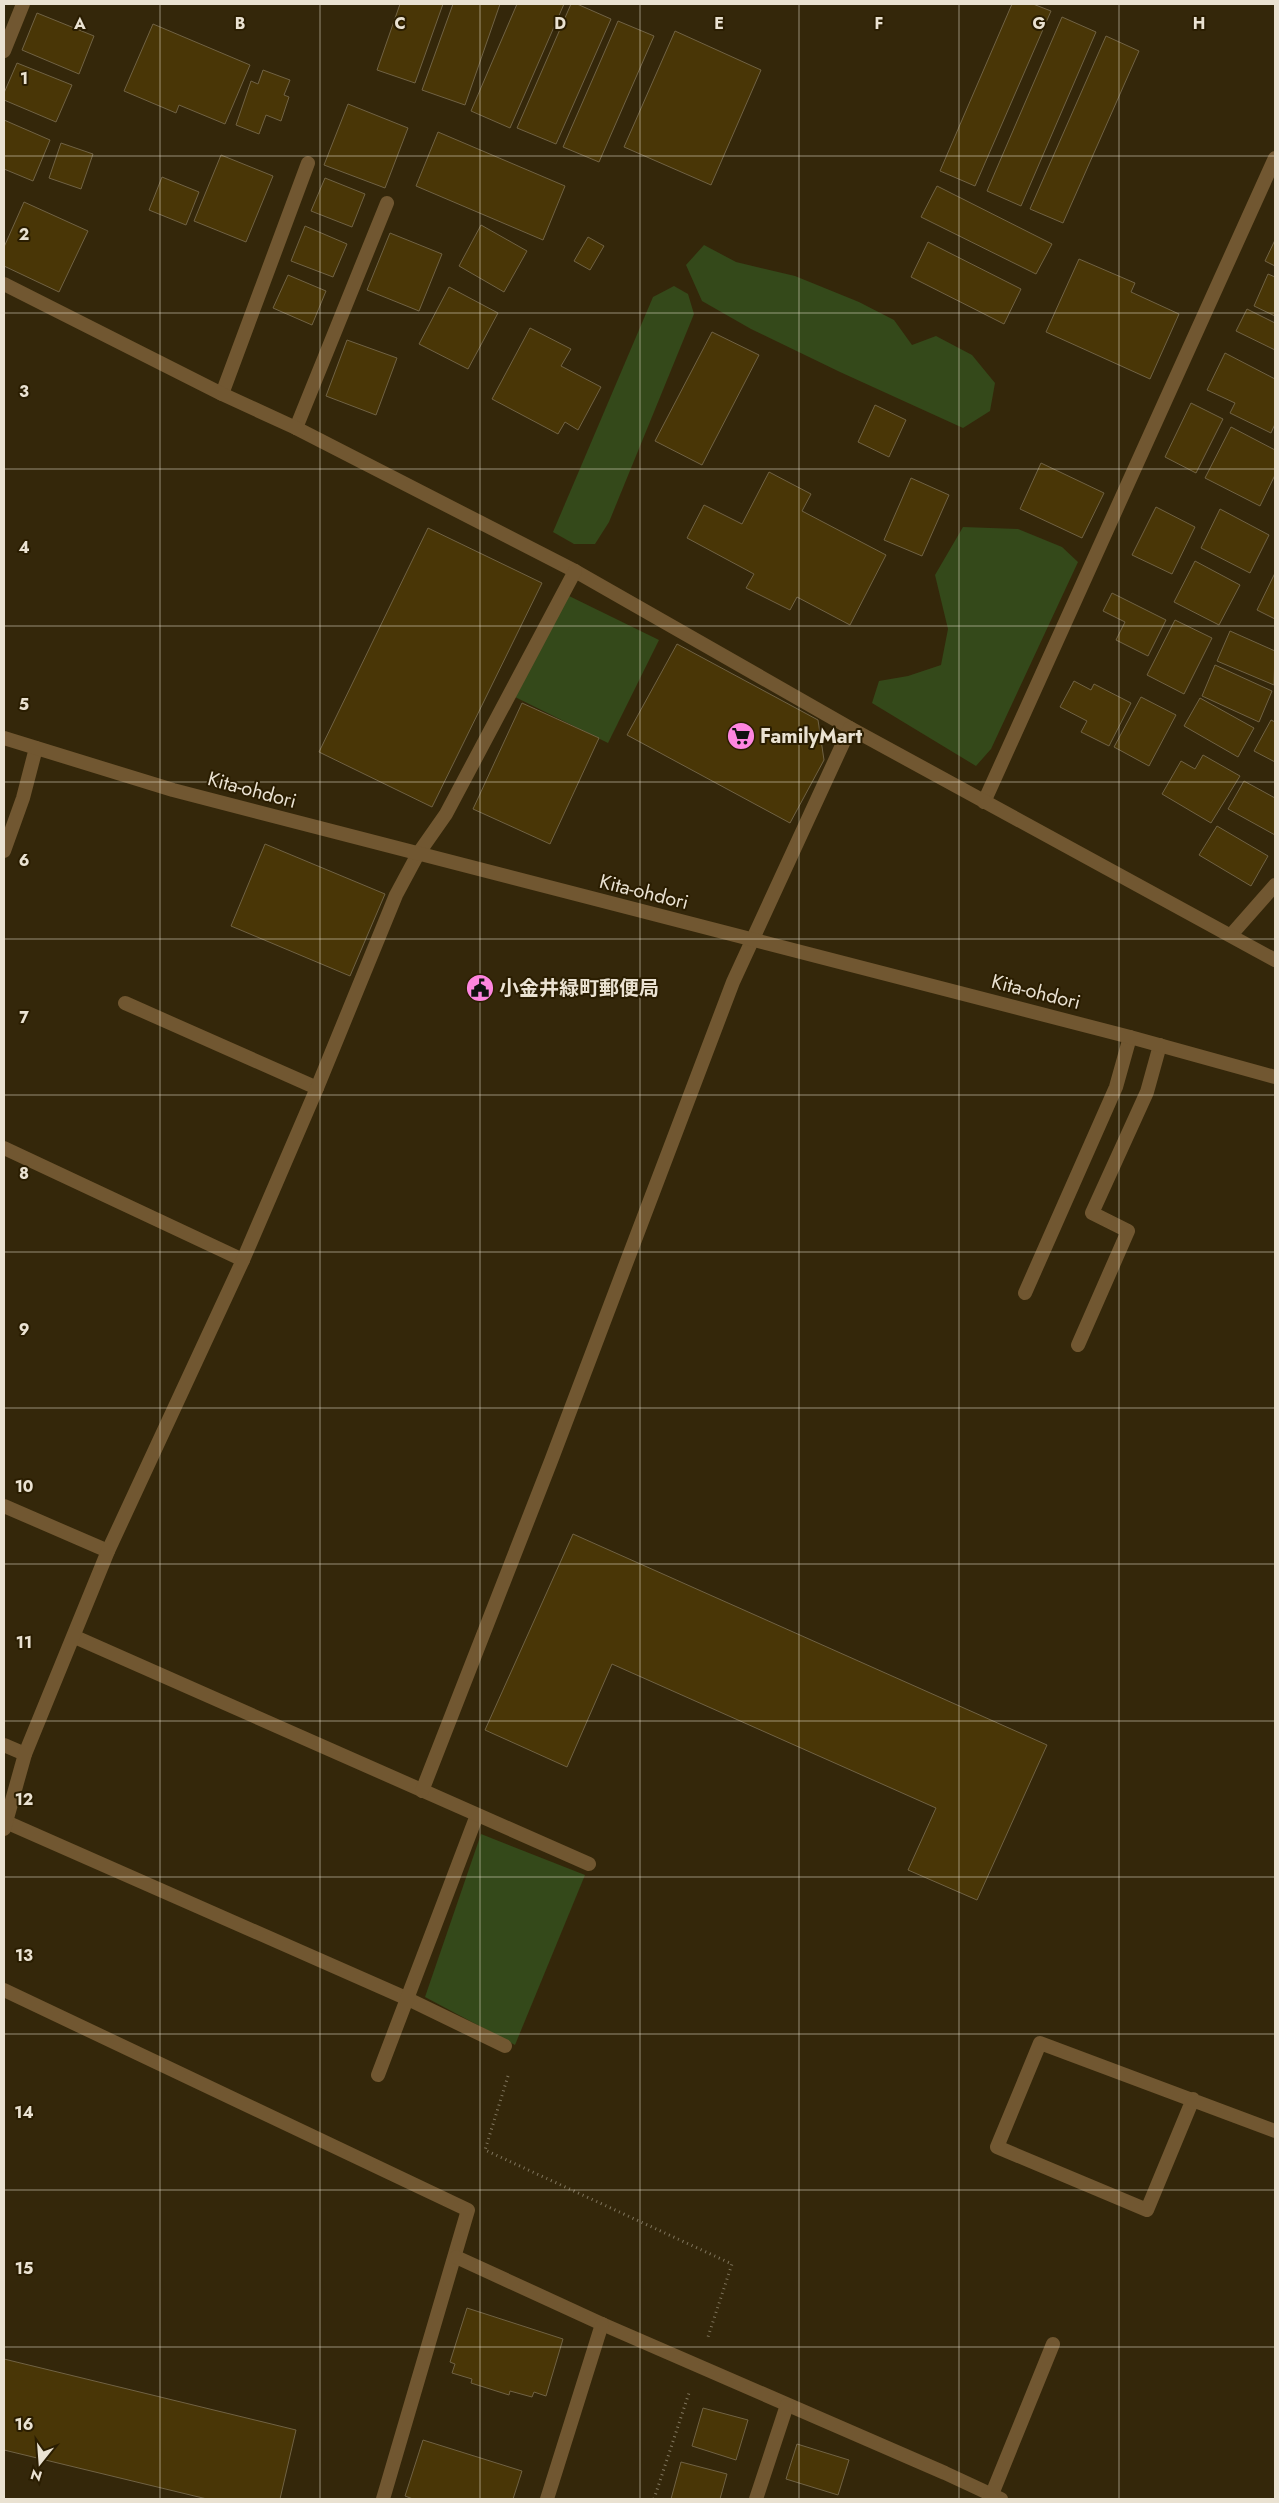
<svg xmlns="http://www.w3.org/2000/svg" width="1279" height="2503" font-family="Jost,'Noto Sans JP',sans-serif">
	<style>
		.green { fill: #34491a }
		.building { fill: #493606; stroke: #706244 }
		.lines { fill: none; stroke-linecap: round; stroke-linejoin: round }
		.path { stroke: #80765e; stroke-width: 3; stroke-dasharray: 1 4; stroke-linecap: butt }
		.service { stroke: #715731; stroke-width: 14 }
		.minor { stroke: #715731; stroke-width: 14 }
		.tertiary { stroke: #715731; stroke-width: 14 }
		.grid { fill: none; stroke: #eae2d2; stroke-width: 1; stroke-opacity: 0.55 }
		.labels { text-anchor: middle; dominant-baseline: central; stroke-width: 4; stroke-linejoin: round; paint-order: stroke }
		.poi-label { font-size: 20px; font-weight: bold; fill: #eae2d2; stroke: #2a1d01; text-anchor: start }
		.street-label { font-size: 20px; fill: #eae2d2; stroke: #2a1d01 }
		.grid-label { font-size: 16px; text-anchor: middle; font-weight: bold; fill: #eae2d2; stroke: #2a1d01; stroke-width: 4; stroke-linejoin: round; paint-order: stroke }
	</style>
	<rect width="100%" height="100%" fill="#34270a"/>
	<!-- green -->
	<g class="green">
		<polygon points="704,245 736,262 795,276 859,302 894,320 912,345 936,336 972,355 995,383 990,411 963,428 840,372 751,329 702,301 686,265"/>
		<polygon points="674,286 688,294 694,314 609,522 595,544 574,544 553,532 653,297"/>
		<polygon points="963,527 1018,529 1062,547 1078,562 991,749 976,766 872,703 879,681 908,676 941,665 948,629 935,575"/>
		<polygon points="565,594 659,640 608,743 513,696"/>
		<polygon points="481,1834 585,1875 515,2045 425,1997"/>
	</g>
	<!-- building -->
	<g class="building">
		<polygon points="400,4 443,4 415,83 377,70"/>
		<polygon points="453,4 500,4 465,105 422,90"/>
		<polygon points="517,4 564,4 510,128 471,111"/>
		<polygon points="571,4 577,4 611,19 556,144 517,128"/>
		<polygon points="1012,4 1033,4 1051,11 975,186 940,171"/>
		<polygon points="37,13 94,36 79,74 22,50"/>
		<polygon points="1062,17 1096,32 1021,206 987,191"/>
		<polygon points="618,21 654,36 599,162 563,147"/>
		<polygon points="153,24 250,65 225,124 179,105 176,113 124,91"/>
		<polygon points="675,31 761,70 711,185 624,147"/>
		<polygon points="1106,36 1139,51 1063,223 1030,209"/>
		<polygon points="17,63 72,85 56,122 4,100 4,93"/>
		<polygon points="263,70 290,80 284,95 289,97 281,121 266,115 259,134 236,125 251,81 258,84"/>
		<polygon points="348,104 408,128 385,188 324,165"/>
		<polygon points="4,120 50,140 33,181 4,169"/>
		<polygon points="438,132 565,186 543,240 416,186"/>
		<polygon points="61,143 93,154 81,189 49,178"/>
		<polygon points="221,155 273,176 246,242 194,221"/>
		<polygon points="162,177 199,192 186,225 149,210"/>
		<polygon points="325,178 365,194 352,227 311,211"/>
		<polygon points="937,186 1052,244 1036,274 921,217"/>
		<polygon points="24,202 88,231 59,292 4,266 4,247"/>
		<polygon points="481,225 527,251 504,292 459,266"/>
		<polygon points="305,226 347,244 333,277 291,261"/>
		<polygon points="390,233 442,254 419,311 367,290"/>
		<polygon points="588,237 604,246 590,270 574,261"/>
		<polygon points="1275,240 1275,266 1265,261"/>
		<polygon points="928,242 1021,289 1004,324 911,277"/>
		<polygon points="1079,259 1135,283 1131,292 1179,314 1150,379 1046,332"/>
		<polygon points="1268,274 1275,277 1275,316 1254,306"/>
		<polygon points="288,275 326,291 312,325 273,308"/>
		<polygon points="449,287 498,313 468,369 419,344"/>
		<polygon points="1247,309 1275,323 1275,350 1236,331"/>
		<polygon points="530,328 571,349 561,366 601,387 578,430 565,422 558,434 492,399"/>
		<polygon points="712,332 759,355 702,465 655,441"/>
		<polygon points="347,340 397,358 376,415 326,396"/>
		<polygon points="1225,353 1275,379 1275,424 1271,433 1230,413 1235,403 1207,390"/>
		<polygon points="1191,403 1223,419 1196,473 1165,457"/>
		<polygon points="875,405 906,420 889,457 858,442"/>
		<polygon points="1231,427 1275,450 1275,475 1260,506 1205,478"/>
		<polygon points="1041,463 1104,493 1082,538 1020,509"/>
		<polygon points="769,472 811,494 802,511 886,555 850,625 797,597 790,610 746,588 754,574 687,538 704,505 742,524"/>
		<polygon points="911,478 949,495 922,556 884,540"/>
		<polygon points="1156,507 1195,527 1172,574 1132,555"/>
		<polygon points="1220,509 1269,535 1250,573 1201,548"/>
		<polygon points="428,528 542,583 432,807 319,752"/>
		<polygon points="1195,561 1240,585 1219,625 1174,602"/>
		<polygon points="1275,573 1275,619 1257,610"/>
		<polygon points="1112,593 1166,620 1148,656 1116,640 1125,622 1103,611"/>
		<polygon points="1175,620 1212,638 1184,694 1147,675"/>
		<polygon points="1230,631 1275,651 1274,685 1217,661"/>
		<polygon points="677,644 818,720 824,760 790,823 627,735"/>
		<polygon points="1215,665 1272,691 1259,722 1202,696"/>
		<polygon points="1074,681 1091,690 1094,684 1131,703 1109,746 1081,732 1087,721 1060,707"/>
		<polygon points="1141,697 1176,715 1149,766 1114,747"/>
		<polygon points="1200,698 1254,728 1238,757 1184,726"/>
		<polygon points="522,703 599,738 550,844 473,809"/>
		<polygon points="1271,720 1275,722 1275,762 1254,751"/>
		<polygon points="1203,755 1240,776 1211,823 1162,794 1181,761 1195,769"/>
		<polygon points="1244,781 1275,798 1275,835 1228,809"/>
		<polygon points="1217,826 1268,856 1251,886 1199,855"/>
		<polygon points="265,844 385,894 350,976 231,926"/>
		<polygon points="573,1534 1047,1745 977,1900 908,1870 936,1808 612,1664 567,1767 485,1730"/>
		<polygon points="467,2308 563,2339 546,2396 534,2392 532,2397 510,2391 509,2395 471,2383 472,2379 452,2373 455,2364 450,2362"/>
		<polygon points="4,2359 296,2430 280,2499 207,2499 4,2450"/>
		<polygon points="703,2408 748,2420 736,2460 692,2446"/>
		<polygon points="423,2440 522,2471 513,2499 413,2499 405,2496"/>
		<polygon points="797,2444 849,2460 838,2495 786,2479"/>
		<polygon points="681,2462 727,2474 720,2499 671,2499"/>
	</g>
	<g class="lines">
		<!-- path -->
		<g class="path">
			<polyline points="508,2076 485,2150 732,2264 708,2337"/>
			<polyline points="654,2499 689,2393"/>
		</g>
		<!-- service -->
		<g class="service">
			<polyline points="4,51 23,4"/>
			<polyline points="222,394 308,163"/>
			<polyline points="296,428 387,203"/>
			<polyline points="984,802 1275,158"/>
			<polyline points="4,851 23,798 36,748"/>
			<polyline points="1231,935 1275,885"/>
			<polyline points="125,1003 317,1088"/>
			<polyline points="1025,1293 1116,1087 1130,1037"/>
			<polyline points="1078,1345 1128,1231 1092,1213 1147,1092 1160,1045"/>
			<polyline points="4,1506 108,1551"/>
			<polyline points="6,1822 408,1999 505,2046"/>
			<polyline points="378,2075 477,1815"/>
			<polyline points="1193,2099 1147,2210 997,2147 1040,2043 1275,2131"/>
		</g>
		<!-- minor -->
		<g class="minor">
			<polyline points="4,284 222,394 296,428 575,571 850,728 1275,960"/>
			<polyline points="4,1148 243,1260"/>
			<polyline points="75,1637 589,1864"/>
			<polyline points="4,1745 25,1754"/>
			<polyline points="422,1791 551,1461 733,982 850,728"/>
			<polyline points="4,1829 25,1754 108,1551 243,1260 317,1088 396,895 418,854 446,814 575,571"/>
			<polyline points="4,1990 468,2210 383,2499"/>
			<polyline points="456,2257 602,2324 945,2473 1001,2499"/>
			<polyline points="547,2499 602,2324"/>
			<polyline points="756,2499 787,2405"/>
			<polyline points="990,2499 1053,2344"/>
		</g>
		<!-- tertiary -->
		<polyline class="tertiary" points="4,738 173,790 1130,1037 1275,1077"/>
	</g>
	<!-- grid -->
	<path class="grid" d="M160,4V2499M320,4V2499M480,4V2499M640,4V2499M799,4V2499M959,4V2499M1119,4V2499M4,156H1275M4,313H1275M4,469H1275M4,626H1275M4,782H1275M4,939H1275M4,1095H1275M4,1252H1275M4,1408H1275M4,1564H1275M4,1721H1275M4,1877H1275M4,2034H1275M4,2190H1275M4,2347H1275"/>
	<!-- icons -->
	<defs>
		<symbol id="supermarket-disc" viewBox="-11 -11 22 22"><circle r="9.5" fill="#fe85e0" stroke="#2a1d01"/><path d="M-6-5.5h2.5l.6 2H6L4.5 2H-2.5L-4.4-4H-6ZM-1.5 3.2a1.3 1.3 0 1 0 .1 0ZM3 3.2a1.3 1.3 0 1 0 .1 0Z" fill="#111"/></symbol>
		<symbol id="civic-disc" viewBox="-11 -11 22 22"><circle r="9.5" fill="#fe85e0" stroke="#2a1d01"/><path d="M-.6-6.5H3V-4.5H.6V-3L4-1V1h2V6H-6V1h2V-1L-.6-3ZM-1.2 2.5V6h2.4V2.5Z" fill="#111"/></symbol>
	</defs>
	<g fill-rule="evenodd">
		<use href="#supermarket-disc" x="725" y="720" width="32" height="32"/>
		<use href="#civic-disc" x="464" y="972" width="32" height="32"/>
	</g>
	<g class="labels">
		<!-- poi labels -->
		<g class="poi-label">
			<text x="760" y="736">FamilyMart</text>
			<text x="499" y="988">小金井緑町郵便局</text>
		</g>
		<!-- street labels -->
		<g class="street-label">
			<text transform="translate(252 790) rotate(15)">Kita-ohdori</text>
			<text transform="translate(644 892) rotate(14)">Kita-ohdori</text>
			<text transform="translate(1036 992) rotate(14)">Kita-ohdori</text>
		</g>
	</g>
	<g class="grid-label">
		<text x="80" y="29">A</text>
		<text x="240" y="29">B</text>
		<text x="400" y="29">C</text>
		<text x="560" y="29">D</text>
		<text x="719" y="29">E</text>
		<text x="879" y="29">F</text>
		<text x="1039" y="29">G</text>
		<text x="1199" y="29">H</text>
		<text x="24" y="84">1</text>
		<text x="24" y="240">2</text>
		<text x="24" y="397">3</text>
		<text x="24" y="553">4</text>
		<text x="24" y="710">5</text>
		<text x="24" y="866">6</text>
		<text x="24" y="1023">7</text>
		<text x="24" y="1179">8</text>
		<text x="24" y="1335">9</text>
		<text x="24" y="1492">10</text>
		<text x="24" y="1648">11</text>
		<text x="24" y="1805">12</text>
		<text x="24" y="1961">13</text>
		<text x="24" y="2118">14</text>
		<text x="24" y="2274">15</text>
		<text x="24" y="2430">16</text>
	</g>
	<!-- border -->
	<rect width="1279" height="2503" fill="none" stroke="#eae2d2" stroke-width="10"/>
	<!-- north arrow -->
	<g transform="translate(40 2463) rotate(197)" stroke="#2a1d01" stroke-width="4" paint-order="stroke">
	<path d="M0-4L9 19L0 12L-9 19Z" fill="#eae2d2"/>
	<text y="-8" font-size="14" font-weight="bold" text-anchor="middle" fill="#eae2d2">N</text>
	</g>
</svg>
